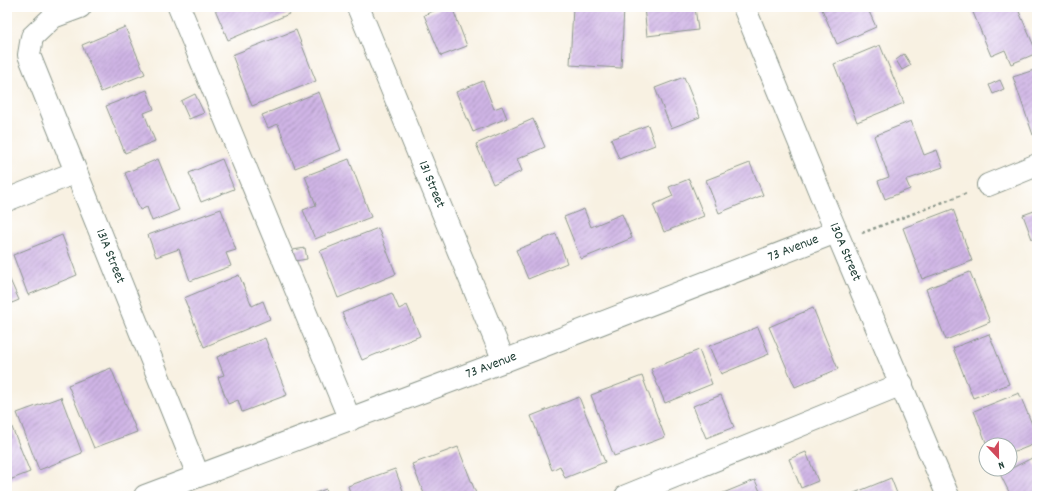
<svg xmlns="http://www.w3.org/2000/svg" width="1044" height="503" font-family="Dekko,sans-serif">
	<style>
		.building { fill: url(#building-hatch) }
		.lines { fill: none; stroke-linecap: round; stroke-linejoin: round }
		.minor-casing { stroke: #8c978b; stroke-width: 24 }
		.path { stroke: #8c978b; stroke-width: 2.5; stroke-dasharray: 3 3; stroke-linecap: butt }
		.minor { stroke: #fff; stroke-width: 22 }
		.labels { text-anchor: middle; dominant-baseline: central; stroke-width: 3; stroke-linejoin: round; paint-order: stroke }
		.street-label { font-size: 14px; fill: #1f3d34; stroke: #fff }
	</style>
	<defs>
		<pattern id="building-hatch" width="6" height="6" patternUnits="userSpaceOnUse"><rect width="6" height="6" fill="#cfb4e5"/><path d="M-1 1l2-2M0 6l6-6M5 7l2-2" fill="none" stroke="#a794ba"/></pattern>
	</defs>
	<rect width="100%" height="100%" fill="#fff"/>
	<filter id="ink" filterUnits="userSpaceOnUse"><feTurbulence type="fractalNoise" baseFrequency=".025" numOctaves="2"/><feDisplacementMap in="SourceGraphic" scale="8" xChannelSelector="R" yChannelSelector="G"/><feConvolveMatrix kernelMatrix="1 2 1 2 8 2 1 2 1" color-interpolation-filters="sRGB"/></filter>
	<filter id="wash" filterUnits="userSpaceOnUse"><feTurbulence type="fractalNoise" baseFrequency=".012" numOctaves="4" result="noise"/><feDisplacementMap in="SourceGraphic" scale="16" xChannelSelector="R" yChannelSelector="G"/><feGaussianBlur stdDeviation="0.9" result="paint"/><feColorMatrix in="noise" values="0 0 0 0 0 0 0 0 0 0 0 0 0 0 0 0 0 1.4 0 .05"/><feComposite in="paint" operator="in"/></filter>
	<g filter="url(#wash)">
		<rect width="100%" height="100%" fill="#f8f1e2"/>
		<g id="blocks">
			<!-- building -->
			<g class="building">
				<polygon points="214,7 286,7 289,14 228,40"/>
				<polygon points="443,7 452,7 467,46 441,56 424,15"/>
				<polygon points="573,7 624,8 621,68 570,65"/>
				<polygon points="644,7 695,7 698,30 647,36"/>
				<polygon points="821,7 867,7 876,27 837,44"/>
				<polygon points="980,7 1017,7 1037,53 1011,64 1005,50 991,56 972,10"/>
				<polygon points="125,27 145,74 101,92 82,45"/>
				<polygon points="296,30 316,81 252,106 232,55"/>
				<polygon points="880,45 904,103 857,122 834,64"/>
				<polygon points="904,54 911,65 902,70 896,60"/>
				<polygon points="1037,69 1037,134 1033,135 1013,77"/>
				<polygon points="684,77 700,117 671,128 655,88"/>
				<polygon points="1000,80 1004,89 993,94 989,85"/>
				<polygon points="483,81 494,109 502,106 507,118 473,132 456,92"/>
				<polygon points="147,90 154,109 144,113 155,141 125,153 106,106"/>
				<polygon points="319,92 341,150 295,168 278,124 268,128 262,115"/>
				<polygon points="195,94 204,113 189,119 181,101"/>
				<polygon points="533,119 545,147 517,159 522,171 493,184 476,144"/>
				<polygon points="911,121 924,155 937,150 943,167 906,180 910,189 885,199 878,181 889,177 874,136"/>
				<polygon points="648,125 655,145 619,159 611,139"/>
				<polygon points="158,159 179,210 152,221 147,207 140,210 125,173"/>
				<polygon points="222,159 234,189 201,202 189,173"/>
				<polygon points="349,159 371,217 315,239 303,210 316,205 305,176"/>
				<polygon points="750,163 763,195 719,213 706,180"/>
				<polygon points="689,179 704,216 664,232 653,205 673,196 669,187"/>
				<polygon points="221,209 236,250 226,253 231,266 190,281 179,249 156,257 148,235"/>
				<polygon points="584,209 591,227 622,214 632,238 581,259 564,217"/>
				<polygon points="953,209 972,261 922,279 903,228"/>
				<polygon points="1037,210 1037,238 1032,239 1023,215"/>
				<polygon points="378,228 396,274 338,298 320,251"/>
				<polygon points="556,234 567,263 528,279 516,250"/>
				<polygon points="62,235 77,275 28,295 13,255"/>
				<polygon points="305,248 307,259 295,261 293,250"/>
				<polygon points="970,272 990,322 946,340 926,289"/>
				<polygon points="7,273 19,300 7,305"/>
				<polygon points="239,275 252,306 263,301 270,319 204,347 184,298"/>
				<polygon points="392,293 399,309 407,305 420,336 362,360 342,313"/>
				<polygon points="813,308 838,369 795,387 769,327"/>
				<polygon points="758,327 769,354 721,374 709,346"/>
				<polygon points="989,334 1009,384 973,398 953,348"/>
				<polygon points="265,338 287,395 242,412 238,400 228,404 218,377 224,375 217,357"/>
				<polygon points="699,350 712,384 665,403 651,369"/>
				<polygon points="111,368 137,432 94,448 68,385"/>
				<polygon points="642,376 665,437 614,456 591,395"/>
				<polygon points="1019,393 1037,436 1037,443 1010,454 1010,445 987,445 974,411"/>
				<polygon points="721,395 734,427 706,438 693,406"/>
				<polygon points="61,397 82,453 39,470 17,413"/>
				<polygon points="579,397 605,462 565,478 560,466 552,470 531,416"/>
				<polygon points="7,415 30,472 7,481"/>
				<polygon points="458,447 477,496 425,496 412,464"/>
				<polygon points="806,452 818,481 801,488 789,459"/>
				<polygon points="1032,458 1037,468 1037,496 1011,496 1000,474"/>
				<polygon points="395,469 405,496 351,496 348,486"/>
				<polygon points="891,478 898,496 847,496"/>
				<polygon points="755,480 762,496 716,496"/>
				<polygon points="326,489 329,496 307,496"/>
			</g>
		</g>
	</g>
	<g filter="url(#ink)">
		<use href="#blocks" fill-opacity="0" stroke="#8c978b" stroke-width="1"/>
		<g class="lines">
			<defs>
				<g id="minor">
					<path id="s1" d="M80,7L53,17L32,37L29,55L198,475"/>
					<polyline points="179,7 350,420"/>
					<path id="s2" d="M358,7L504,361"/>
					<path id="s3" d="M744,7L828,212L948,496"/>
					<polyline points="988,185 1037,165"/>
					<polyline points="7,200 76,172"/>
					<path id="s4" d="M145,496L504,361L836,232"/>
					<polyline points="626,496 902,384"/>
				</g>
			</defs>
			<!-- minor casing -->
			<use href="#minor" class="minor-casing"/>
			<!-- path -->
			<polyline class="path" points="862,233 967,193"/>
			<!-- minor -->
			<use href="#minor" class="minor"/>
		</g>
	</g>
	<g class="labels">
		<!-- street labels -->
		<g class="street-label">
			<text stroke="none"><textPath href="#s2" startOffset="192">131 Street</textPath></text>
			<text stroke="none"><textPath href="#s4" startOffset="694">73 Avenue</textPath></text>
			<text stroke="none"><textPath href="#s3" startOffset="265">130A Street</textPath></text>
			<text stroke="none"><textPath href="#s1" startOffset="293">131A Street</textPath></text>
			<text stroke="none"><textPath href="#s4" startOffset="370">73 Avenue</textPath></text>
		</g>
	</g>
	<!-- margin -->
	<rect width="1044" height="503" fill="none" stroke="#fff" stroke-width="24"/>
	<!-- north arrow -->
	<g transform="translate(998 457) rotate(158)"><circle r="19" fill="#ffffff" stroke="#a5b1ae"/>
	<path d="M0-3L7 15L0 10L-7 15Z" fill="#d1495b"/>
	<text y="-6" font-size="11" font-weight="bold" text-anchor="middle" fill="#1f3d34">N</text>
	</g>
</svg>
